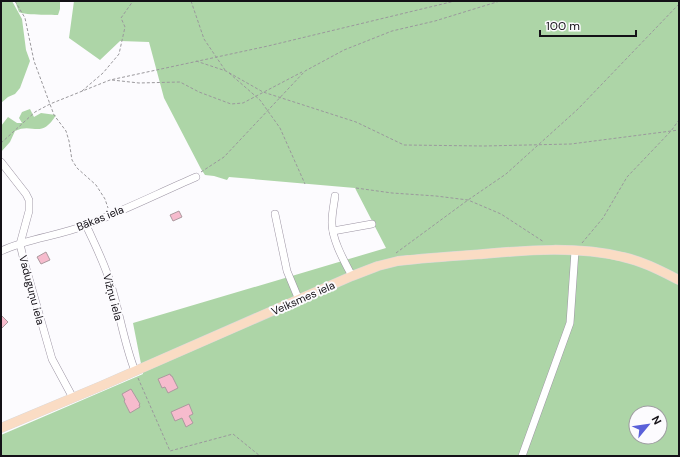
<svg xmlns="http://www.w3.org/2000/svg" width="680" height="457" font-family="'DM Sans',sans-serif">
	<style>
		.green { fill: #add5a7; fill-rule: evenodd }
		.building { fill: #f6bbcd; stroke: #ac999e }
		.lines { fill: none; stroke-linecap: round; stroke-linejoin: round }
		.minor-casing { stroke: #9c94a3; stroke-width: 8 }
		.major-casing { stroke: #d9d9da; stroke-width: 10 }
		.path { stroke: #9a989c; stroke-width: 1; stroke-dasharray: 3 2; stroke-linecap: butt }
		.minor { stroke: #fff; stroke-width: 7 }
		.major { stroke: #fadcc4; stroke-width: 9 }
		.labels { text-anchor: middle; dominant-baseline: central; stroke-width: 4; stroke-linejoin: round; paint-order: stroke }
		.street-label { font-size: 11px; fill: #141117; stroke: #fcfbfe }
	</style>
	<rect width="100%" height="100%" fill="#fcfbfe"/>
	<!-- green -->
	<g class="green">
		<polygon points="1,1 12,1 22,19 26,50 30,61 20,88 15,94 8,97 1,103"/>
		<path d="M15,1H60V9L58,15C46,14 29,16 19,12Z"/>
		<path d="M74,1H679V456H1V435L143,374L133,323L386,248L355,188L229,177L227,180L214,176L205,175L201,169L164,98L149,42L120,41L100,60L69,38ZM636,413H660V437H636Z"/>
		<path d="M30,109L34,117L41,113L56,115C41,140 33,122 15,131L10,142L1,152V126L8,117L17,123H22L19,118L22,112Z"/>
	</g>
	<!-- building -->
	<g class="building">
		<polygon points="179,211 182,217 173,221 170,215"/>
		<polygon points="46,252 50,260 41,264 37,257"/>
		<polygon points="1,315 8,322 1,329"/>
		<polygon points="170,374 171,376 172,376 178,388 168,393 165,387 162,388 158,379"/>
		<polygon points="131,389 140,404 139,405 140,407 130,413 124,401 125,400 122,394"/>
		<polygon points="189,404 193,414 189,416 193,423 186,427 182,418 175,421 171,412"/>
	</g>
	<g class="lines">
		<defs>
			<g id="minor">
				<polyline points="1,162 26,194 29,200 29,211 20,244 24,261 52,359 73,398"/>
				<path d="M335,196C334,204 332,213 332,221C331,238 344,261 352,276"/>
				<polyline points="275,214 287,271 299,300"/>
				<path d="M86,225C95,245 105,264 111,285C120,314 124,343 135,371"/>
				<polyline points="333,231 372,224"/>
				<path d="M1,251C28,238 59,236 86,225C123,211 159,193 196,177"/>
				<polyline points="522,456 570,323 575,251"/>
			</g>
			<path id="major" d="M1,428L101,386L352,276L378,266L398,261C426,258 455,256 483,254C529,250 577,246 623,257C642,261 661,271 679,280"/>
		</defs>
		<!-- minor casing -->
		<use href="#minor" class="minor-casing"/>
		<!-- major casing -->
		<use href="#major" class="major-casing"/>
		<!-- path -->
		<g class="path">
			<polyline points="15,1 25,18 34,61 54,115 66,131 69,141 72,160 77,168 96,185 105,199 108,208"/>
			<polyline points="191,1 204,39 225,70"/>
			<polyline points="196,61 226,71 263,92 356,122 404,145 484,146 571,144 679,130"/>
			<polyline points="229,73 260,100 280,128 305,184"/>
			<polyline points="112,80 139,83 180,82 199,92 231,104 243,103 302,72"/>
			<polyline points="82,91 103,73 119,54 125,27 121,18 133,1"/>
			<polyline points="1,143 35,112 50,104 110,80 268,46 455,1"/>
			<polyline points="201,172 224,157 305,71 344,50 392,31 435,21 500,1"/>
			<polyline points="356,188 392,193 436,196 468,200 501,214 544,242"/>
			<polyline points="582,243 603,218 627,177 671,131 679,120"/>
			<polyline points="396,253 468,200 506,174 578,109 679,4"/>
			<polyline points="138,378 170,451 233,434 260,456"/>
		</g>
		<!-- minor -->
		<use href="#minor" class="minor"/>
		<!-- major -->
		<use href="#major" class="major"/>
	</g>
	<g class="labels">
		<!-- street labels -->
		<g class="street-label">
			<text transform="translate(100 218) rotate(-22)">Bākas iela</text>
			<text transform="translate(32 290) rotate(75)">Vaduguņu iela</text>
			<text transform="translate(113 297) rotate(75)">Vižņu iela</text>
			<text transform="translate(303 298) rotate(-24)">Veiksmes iela</text>
		</g>
	</g>
	<!-- border -->
	<rect width="680" height="457" fill="none" stroke="#141117" stroke-width="4"/>
	<!-- north arrow -->
	<g transform="translate(648 425) rotate(61)"><circle r="19" fill="#fcfbfe" stroke="#9f9da2"/>
	<path d="M0-3L7 15L0 10L-7 15Z" fill="#5a61d9"/>
	<text y="-6" font-size="11" font-weight="bold" text-anchor="middle" fill="#141117">N</text>
	</g>
	<!-- scale -->
	<path d="M540 30v6h96v-6" fill="none" stroke="#141117" stroke-width="2"/>
	<text x="546" y="30" font-size="12" fill="#141117" stroke="#fcfbfe" stroke-width="3" paint-order="stroke">100 m</text>
</svg>
